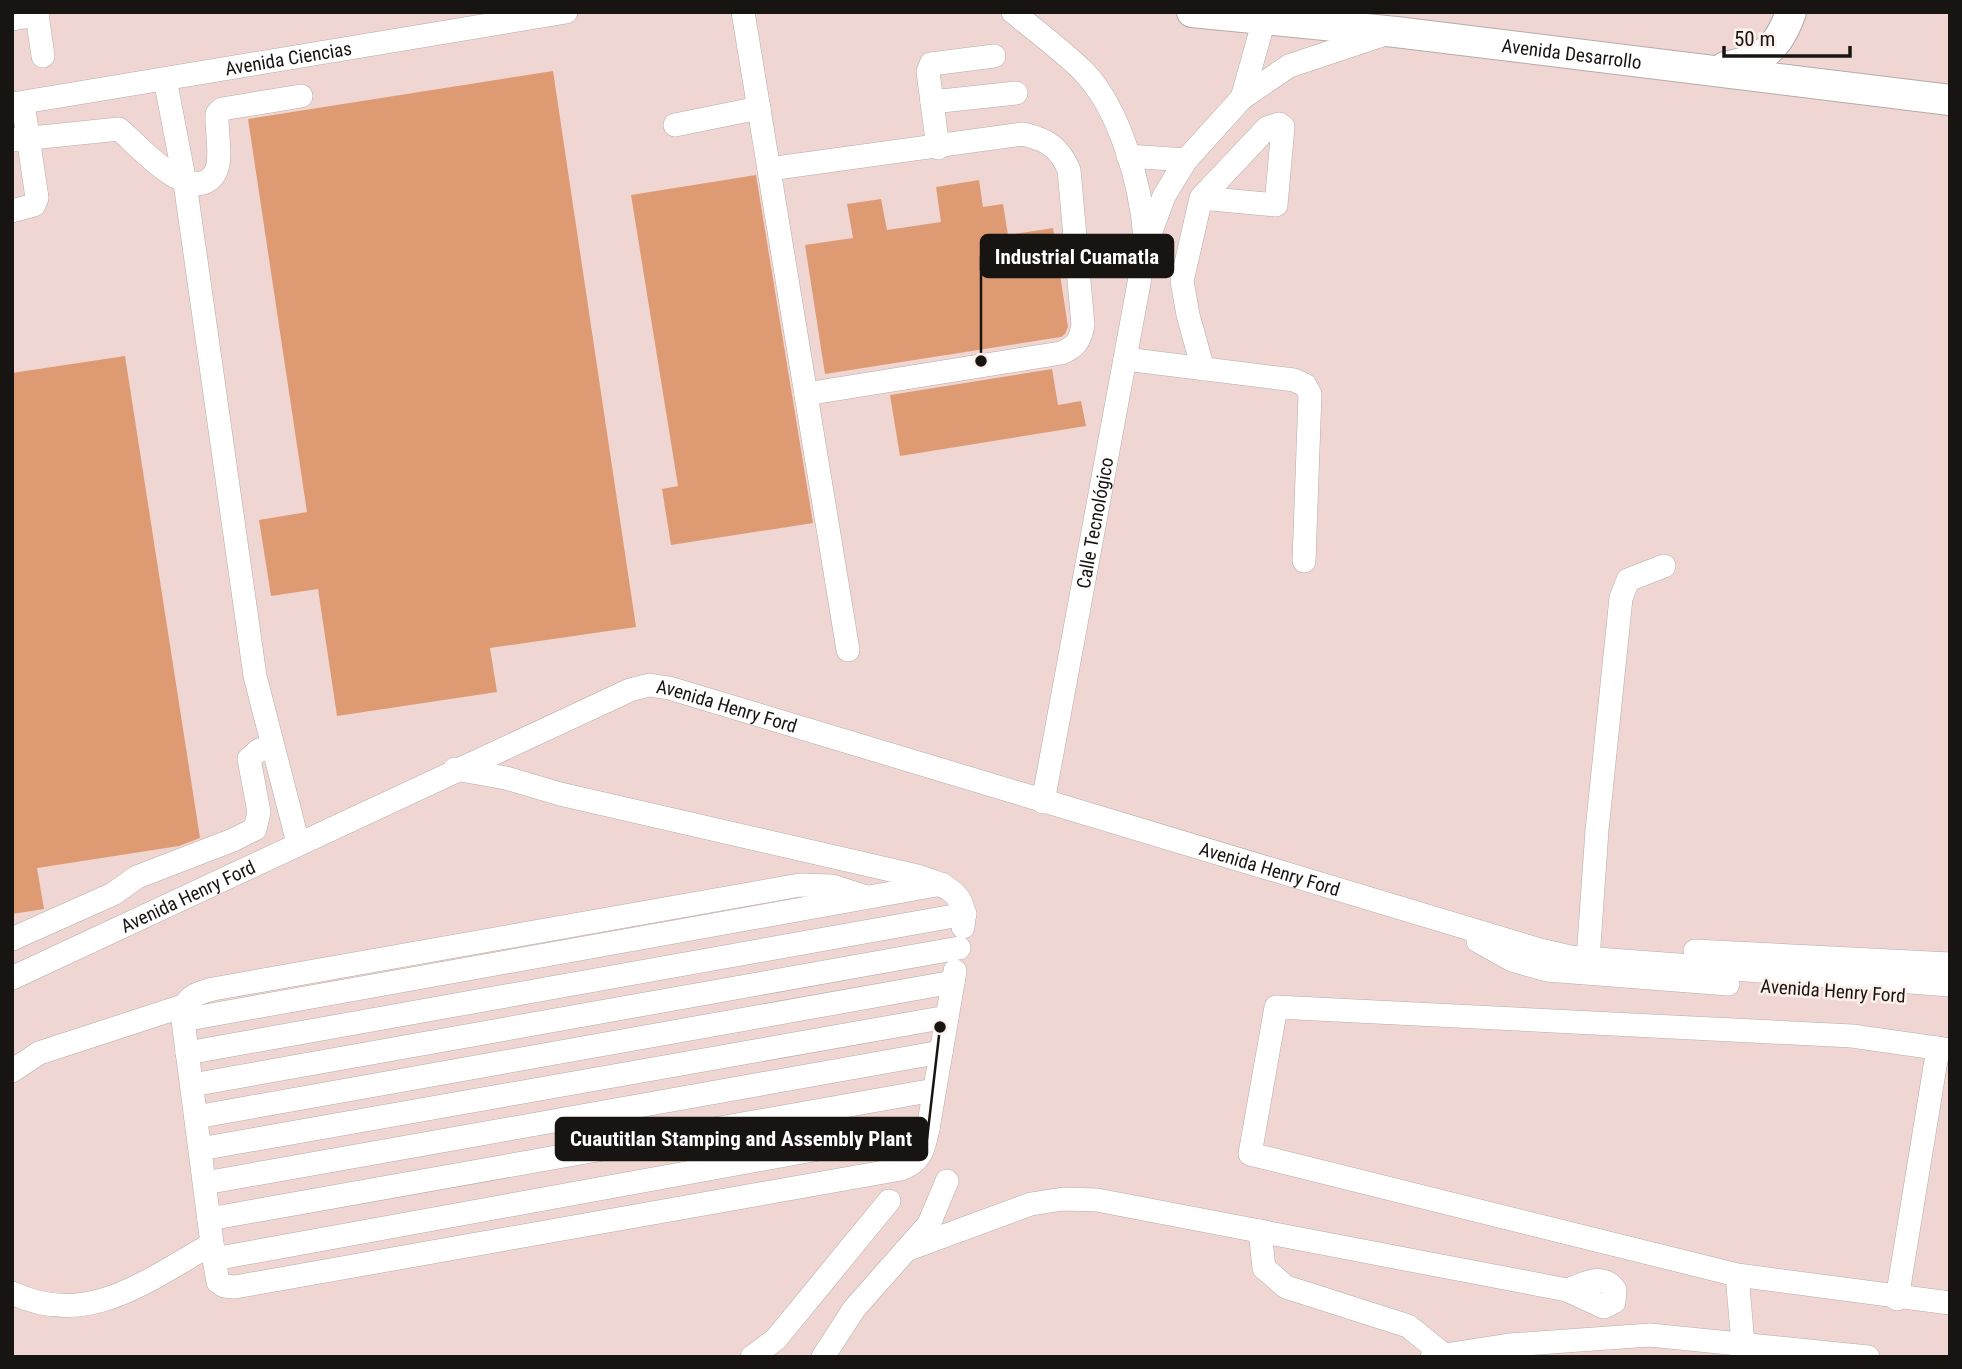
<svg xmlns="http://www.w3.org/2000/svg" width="1962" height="1369" font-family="'Roboto Condensed',sans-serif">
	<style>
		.industrial { fill: #f0d6d2 }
		.building { fill: #de9b73 }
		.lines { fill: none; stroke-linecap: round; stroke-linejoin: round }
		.minor-casing { stroke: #b6aba6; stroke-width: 24 }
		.major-casing { stroke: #b6aba6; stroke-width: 32 }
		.minor { stroke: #fff; stroke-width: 23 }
		.major { stroke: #fff; stroke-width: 30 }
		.labels { text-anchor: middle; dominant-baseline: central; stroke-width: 5; stroke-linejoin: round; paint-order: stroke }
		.street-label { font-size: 19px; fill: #181412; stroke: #fdf1ec }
		.leader { fill: none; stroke: #181412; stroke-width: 2.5 }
		.callout-dot { fill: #181412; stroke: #fdf1ec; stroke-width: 2.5 }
		.callout { fill: #181412; stroke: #181412; stroke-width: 2.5 }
		.callout-label { font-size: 21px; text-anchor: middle; font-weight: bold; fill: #fff }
	</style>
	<rect width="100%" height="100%" fill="#f0e3de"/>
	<!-- industrial -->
	<rect class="industrial" x="12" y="12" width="1938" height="1345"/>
	<!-- building -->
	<g class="building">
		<polygon points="553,71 636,627 490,648 497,692 337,716 318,589 271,596 259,520 307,512 248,119"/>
		<polygon points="756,175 813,523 671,545 662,489 678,486 631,195"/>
		<polygon points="979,180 983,207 1003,204 1008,235 1053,228 1068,327 1065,334 1061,337 825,374 805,245 853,238 847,204 881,199 887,230 941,222 936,187"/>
		<polygon points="125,356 200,838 179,846 37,868 44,909 12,914 12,373"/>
		<polygon points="1052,369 1058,405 1081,401 1086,426 900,456 890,395"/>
	</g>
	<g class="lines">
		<defs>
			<g id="minor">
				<polyline points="743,12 848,650"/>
				<path d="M1013,12C1037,32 1062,50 1084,72C1121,111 1141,186 1145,238"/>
				<polyline points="37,15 43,56"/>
				<polyline points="12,19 37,15 36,12"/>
				<polyline points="165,79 185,183 255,676 298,843"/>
				<polyline points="1242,98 1264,20 1270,12"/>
				<polyline points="932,102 1016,93"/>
				<path id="s1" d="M12,104L566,12"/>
				<polyline points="675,125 759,108"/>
				<path d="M12,140L119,129C137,144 193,209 215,173C223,160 216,130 217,114L222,109L301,96"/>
				<polyline points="938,148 928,72 931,64 994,56"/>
				<polyline points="1128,156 1186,160"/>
				<path d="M769,169L1023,134C1048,140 1059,147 1069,170L1083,325C1080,341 1076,347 1061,353L806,394"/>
				<polyline points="1201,198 1276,205 1283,127 1279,124 1267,128 1201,198 1182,281 1188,315 1203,369"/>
				<polyline points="12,211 34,205 37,198 23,103"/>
				<polyline points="1125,359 1294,380 1305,385 1310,394 1304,561"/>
				<path d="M455,769L506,778L560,794L917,876C945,885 969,893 963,927"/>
				<path id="s2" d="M1043,802L1146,245L1164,196L1186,160L1242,98L1289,66L1382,35"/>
				<polyline points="12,939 113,894 137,877 233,840 255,829 259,812 249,759 259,750 272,749"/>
				<polyline points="1478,941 1512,960 1547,970 1728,984"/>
				<polyline points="1589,945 1597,830 1621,598 1628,580 1664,566"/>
				<polyline points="1695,951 1950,964"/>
				<path id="s3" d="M12,978L630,690L649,685L669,688L1540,950L1570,957L1950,985"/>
				<polyline points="183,1020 942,884"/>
				<polyline points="1950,1050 1852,1036 1276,1007 1250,1154 1737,1275 1950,1303"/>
				<polyline points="187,1053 965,914"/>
				<polyline points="12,1071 39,1053 183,1006"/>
				<polyline points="192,1085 959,948"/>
				<polyline points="196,1117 953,982"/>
				<polyline points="928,1129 955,971"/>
				<polyline points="200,1149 947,1017"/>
				<polyline points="205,1183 941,1052"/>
				<polyline points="209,1219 934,1090"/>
				<polyline points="1260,1231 1264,1268 1286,1287 1408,1326 1444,1355"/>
				<path d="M906,1250L1031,1204L1063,1199L1097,1200L1567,1290L1604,1307L1614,1302L1615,1290C1603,1272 1584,1284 1567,1290"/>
				<path d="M214,1259L928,1129C923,1150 922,1161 901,1169L235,1287L224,1286L218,1282L214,1259L183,1020C183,998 193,994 213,989L800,885L832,886L866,897"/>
				<polyline points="1737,1275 1743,1344"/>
				<path d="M12,1293C88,1329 147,1280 212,1244"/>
				<polyline points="1897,1299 1938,1048"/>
				<polyline points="752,1357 776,1339 889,1201"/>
				<polyline points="823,1357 854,1309 929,1224 947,1181"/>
				<polyline points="1432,1357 1509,1345 1650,1335 1868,1357"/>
			</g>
			<g id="major">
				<path id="s4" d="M1192,12L1396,32L1950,100"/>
				<path d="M1725,67C1762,60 1778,50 1791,12"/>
			</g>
		</defs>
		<!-- minor casing -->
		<use href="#minor" class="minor-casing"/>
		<!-- major casing -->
		<use href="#major" class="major-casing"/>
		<!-- minor -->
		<use href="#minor" class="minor"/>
		<!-- major -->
		<use href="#major" class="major"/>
	</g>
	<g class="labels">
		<!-- street labels -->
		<g class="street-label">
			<text stroke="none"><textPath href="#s4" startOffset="382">Avenida Desarrollo</textPath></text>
			<text stroke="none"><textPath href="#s1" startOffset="280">Avenida Ciencias</textPath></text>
			<text stroke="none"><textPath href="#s2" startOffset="284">Calle Tecnológico</textPath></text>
			<text stroke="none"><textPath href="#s3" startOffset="782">Avenida Henry Ford</textPath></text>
			<text stroke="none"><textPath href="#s3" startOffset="1349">Avenida Henry Ford</textPath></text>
			<text stroke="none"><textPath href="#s3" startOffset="194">Avenida Henry Ford</textPath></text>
			<text transform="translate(1833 991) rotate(4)">Avenida Henry Ford</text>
		</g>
	</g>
	<!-- callouts -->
	<path class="leader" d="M981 361L981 256M940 1027L927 1139"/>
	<g class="callout-dot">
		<circle cx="981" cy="361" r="7"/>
		<circle cx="940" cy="1027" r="7"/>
	</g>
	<g class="callout">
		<rect x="981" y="235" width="192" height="42" rx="7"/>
		<rect x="556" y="1118" width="371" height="42" rx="7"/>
	</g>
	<g class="callout-label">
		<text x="1077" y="264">Industrial Cuamatla</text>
		<text x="741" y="1146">Cuautitlan Stamping and Assembly Plant</text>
	</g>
	<!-- border -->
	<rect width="1962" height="1369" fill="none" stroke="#181412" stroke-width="28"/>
	<!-- scale -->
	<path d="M1724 46v10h126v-10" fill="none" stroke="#181412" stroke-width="3.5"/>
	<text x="1734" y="46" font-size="21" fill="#181412" stroke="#fdf1ec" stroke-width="5" paint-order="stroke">50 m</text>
</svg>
